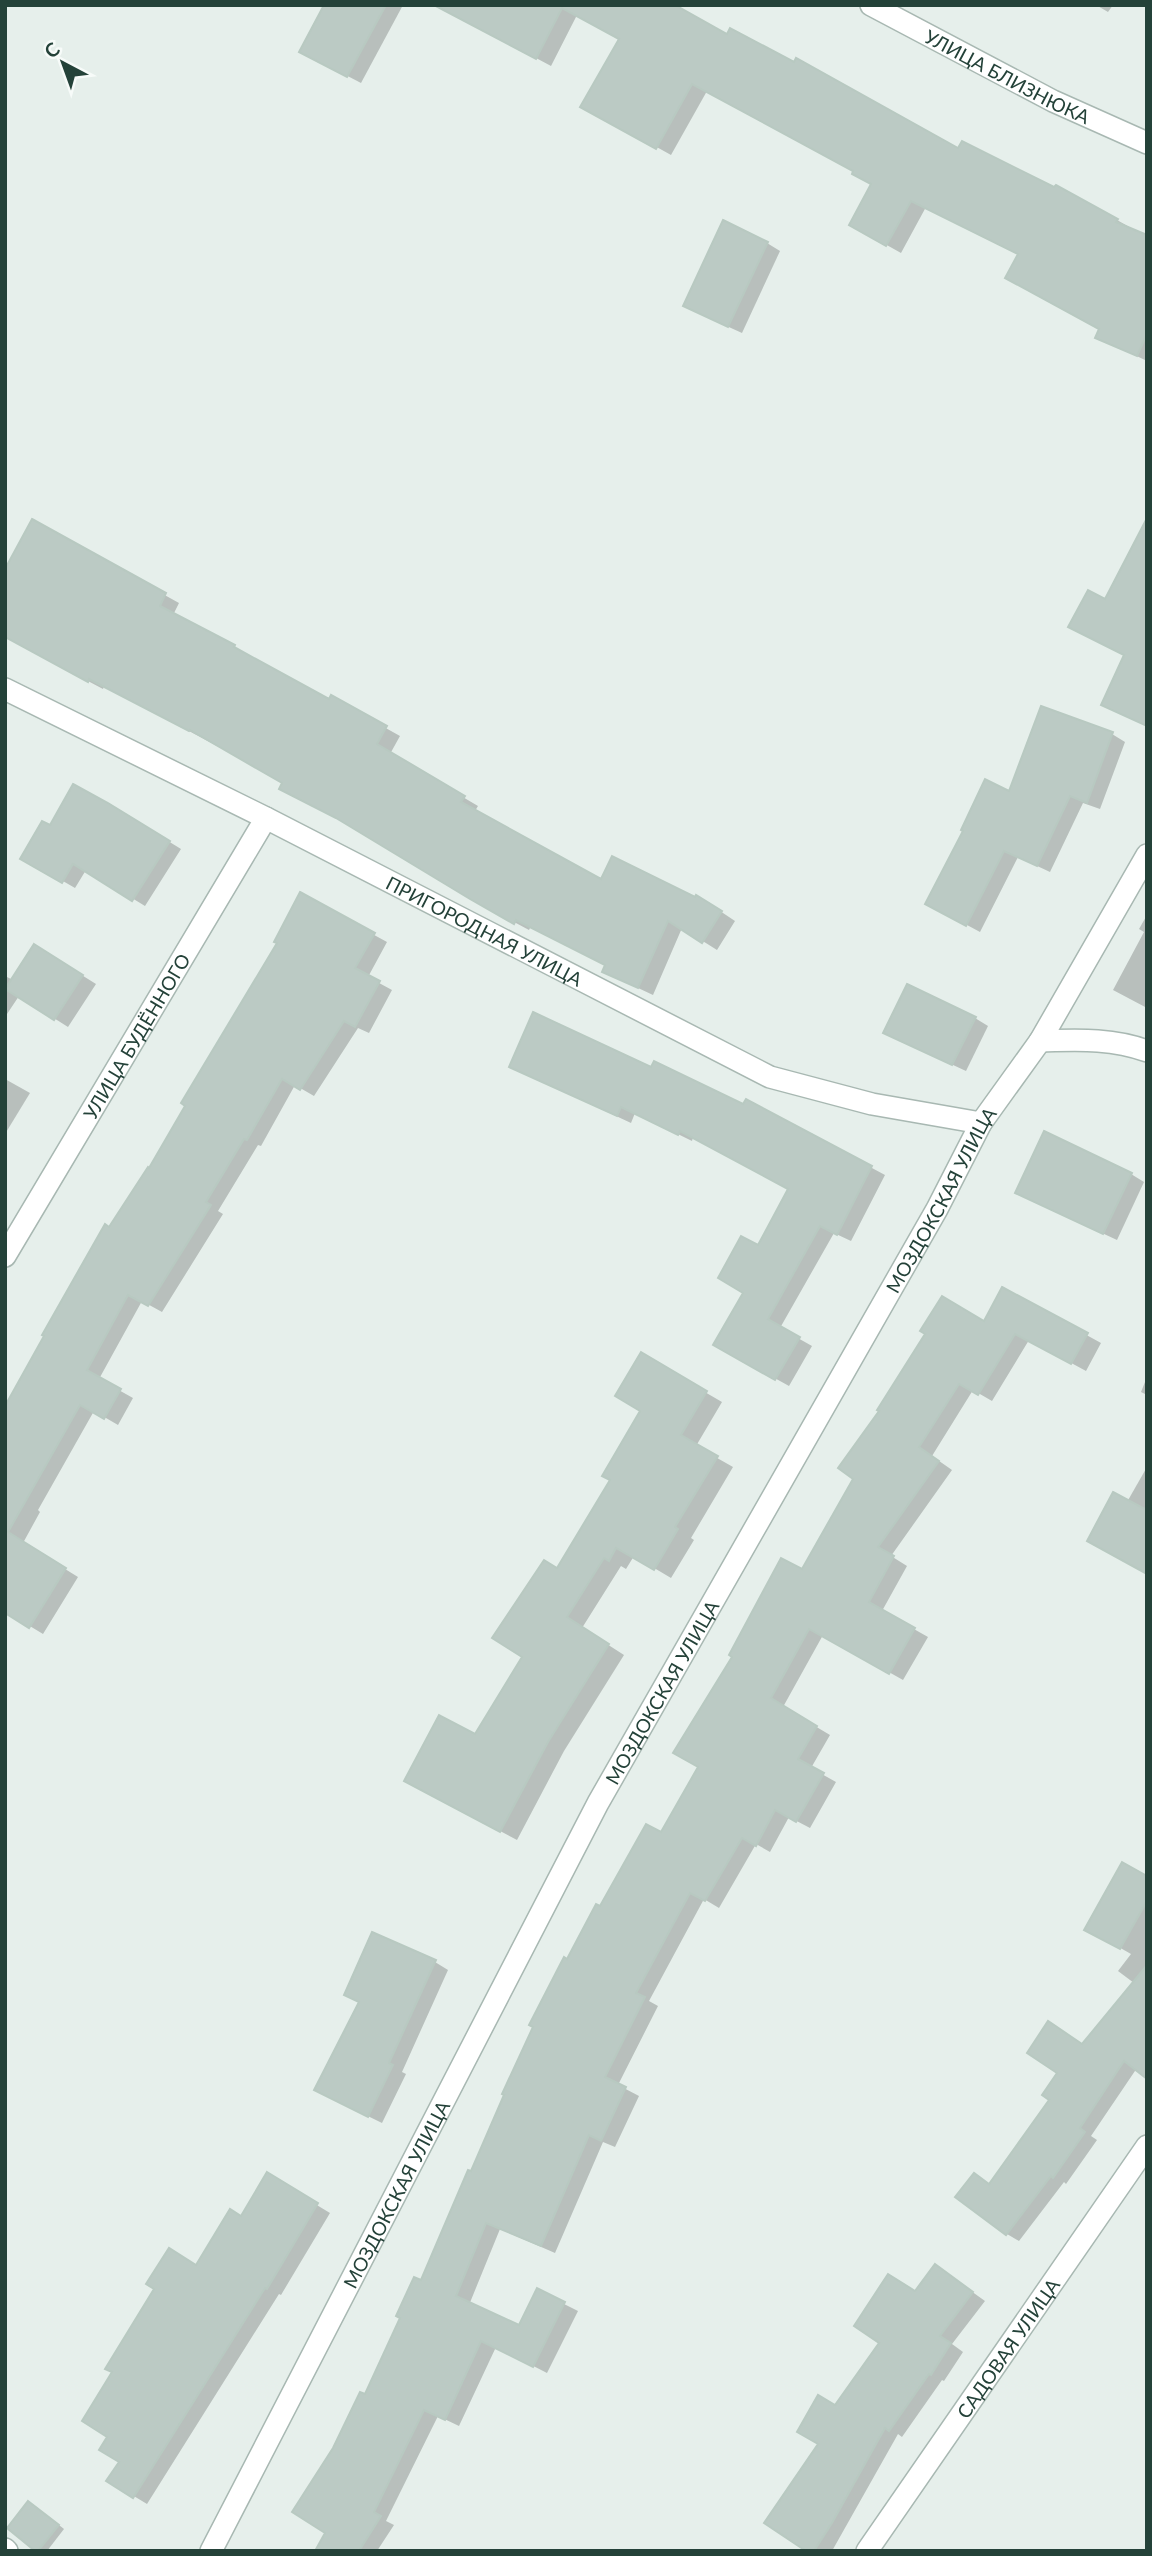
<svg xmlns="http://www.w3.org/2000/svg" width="1152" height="2556" font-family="Lato,sans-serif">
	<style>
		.shadow { fill: #0003 }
		.building { fill: #bbcac4; stroke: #b8c9c1; stroke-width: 2 }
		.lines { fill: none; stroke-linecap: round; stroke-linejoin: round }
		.minor-casing { stroke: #a8b8b2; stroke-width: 24 }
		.minor { stroke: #fff; stroke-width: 21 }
		.labels { text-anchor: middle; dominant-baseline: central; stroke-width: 7; stroke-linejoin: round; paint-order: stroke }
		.street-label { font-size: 19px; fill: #244239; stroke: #f7fbf9 }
	</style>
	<rect width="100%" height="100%" fill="#e6efeb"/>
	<!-- shadow -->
	<g class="shadow">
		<polygon points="326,5 403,5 361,83 315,59"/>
		<polygon points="671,5 728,36 959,151 1117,220 1147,237 1147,361 1097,337 1101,328 1020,254 926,207 901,253 851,225 874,184 855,170 707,91 671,155 583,106 621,39 577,15 551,66 445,9"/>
		<polygon points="1096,5 1113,5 1108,12"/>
		<polygon points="767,243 780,251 742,333 698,313"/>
		<polygon points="33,522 179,603 173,615 330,701 332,698 400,736 390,754 478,806 475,811 601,881 711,905 735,921 717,950 682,928 653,995 604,972 607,965 531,926 529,930 486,907 285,782 104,686 103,689 5,637"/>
		<polygon points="1112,734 1125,742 1100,809 1083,803 1050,872 1018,857 980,932 941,911 1010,793"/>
		<polygon points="121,812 181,849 145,906 86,870 75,888 23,858 51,828"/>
		<polygon points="301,895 387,942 368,977 392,990 369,1033 358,1028 314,1096 295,1085 261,1146 258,1145 218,1211 223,1214 162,1312 142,1301 99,1379 133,1398 118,1425 94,1411 38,1510 40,1512 23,1543 78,1577 43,1634 5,1611 5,1404 8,1405 110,1229 150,1170 279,943"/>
		<polygon points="1147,915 1147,1008 1113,990 1144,932 1139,929"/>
		<polygon points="48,954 96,984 68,1027 19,996 5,1017 5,976 13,980"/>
		<polygon points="975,1018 988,1026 966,1071 899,1040"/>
		<polygon points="511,1067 652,1069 744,1107 747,1101 885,1175 851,1241 834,1233 780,1328 812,1346 789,1386 715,1345 746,1292 759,1248 790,1189 693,1137 692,1141 635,1113 631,1123"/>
		<polygon points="5,1079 30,1093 5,1134"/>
		<polygon points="1131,1174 1144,1182 1117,1240 1031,1200"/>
		<polygon points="1003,1289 1101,1343 1086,1371 1029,1340 992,1401 973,1390 932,1456 952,1470 891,1556 907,1566 882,1611 928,1637 903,1680 823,1635 783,1707 830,1735 811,1768 836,1782 810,1828 789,1817 770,1852 756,1844 719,1908 704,1899 649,2001 658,2006 618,2085 639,2096 615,2147 603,2142 555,2253 500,2229 469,2305 519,2328 538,2291 578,2311 547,2373 496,2347 459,2426 438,2416 386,2521 394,2525 377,2551 317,2551 328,2532 366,2397 422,2283 568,1961 600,1909 662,1835 700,1766 802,1572 985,1323"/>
		<polygon points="641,1355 722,1402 696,1446 733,1467 691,1538 694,1540 671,1578 634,1556 626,1569 621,1566 582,1628 624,1655 564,1751 517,1840 423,1790 476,1736 524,1657 558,1570 612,1480 642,1410"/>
		<polygon points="1147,1377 1147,1395 1141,1392"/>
		<polygon points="1147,1467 1147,1572 1127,1502"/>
		<polygon points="1147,1878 1147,2076 1137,2068 1091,2136 1097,2140 1066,2184 1064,2182 1019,2241 1007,2234 974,2175 991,2185 1051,2099 1083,2046 1134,1983 1118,1971 1131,1954 1087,1929"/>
		<polygon points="435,1962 448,1970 402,2072 406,2074 382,2123 329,2097"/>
		<polygon points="267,2175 330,2213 281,2295 279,2294 147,2504 109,2481 121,2461 197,2267 242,2218"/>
		<polygon points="936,2266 985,2301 952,2344 963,2352 944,2381 942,2380 902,2437 898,2434 832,2551 809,2551 821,2444 835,2407"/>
		<polygon points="35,2506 64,2529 47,2551 38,2551"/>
	</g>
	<!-- building -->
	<g class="building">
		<polygon points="324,5 386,5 347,77 299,52"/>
		<polygon points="434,5 675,5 727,34 730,28 794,62 796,58 958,148 962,141 1054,187 1056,185 1118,219 1116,222 1147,235 1147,334 1137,356 1095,338 1099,329 1005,278 1018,254 911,201 886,246 849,225 871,184 852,174 853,171 692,84 656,149 580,107 619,39 562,8 536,59"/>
		<polygon points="723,220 768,242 728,327 683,306"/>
		<polygon points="1147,518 1147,726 1101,705 1124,655 1068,627 1088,590 1105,599"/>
		<polygon points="32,519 166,593 160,606 235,645 234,647 329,699 331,695 387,726 377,744 465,796 461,802 601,879 612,856 695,897 696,895 722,911 702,943 668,921 638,988 602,972 605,965 516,920 514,924 470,899 336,818 279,789 282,783 190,730 189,731 89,679 88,682 5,637 5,569"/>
		<polygon points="1041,706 1113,732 1087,803 1070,796 1037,866 1004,851 966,926 925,904 963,831 961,830 985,779 1009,791"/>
		<polygon points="73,784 108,803 170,841 132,901 73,864 62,883 20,859 42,821 50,825"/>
		<polygon points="300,892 375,933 355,968 380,981 355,1027 344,1021 300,1090 282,1079 247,1140 244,1139 206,1202 211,1205 148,1306 128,1295 87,1370 121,1389 104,1419 80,1405 8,1532 66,1568 29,1628 5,1613 5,1406 44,1336 42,1335 105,1224 109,1227 148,1167 149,1168 185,1106 181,1103 277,943 274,942"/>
		<polygon points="34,944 83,975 54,1020 5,989"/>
		<polygon points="907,984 976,1017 952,1065 883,1033"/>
		<polygon points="533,1012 651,1067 654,1061 743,1104 746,1099 872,1166 837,1235 820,1226 768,1319 800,1337 775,1380 713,1345 743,1293 718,1278 741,1236 758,1245 788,1189 680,1131 678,1135 621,1107 617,1116 509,1067"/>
		<polygon points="1044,1131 1132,1173 1103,1234 1015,1193"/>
		<polygon points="1002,1287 1088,1333 1071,1364 1015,1334 978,1395 959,1384 919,1447 939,1461 878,1547 894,1556 869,1602 915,1628 889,1674 809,1629 771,1698 817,1726 798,1759 824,1773 796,1822 775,1810 756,1846 742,1838 705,1901 690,1893 636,1993 645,1997 605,2077 626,2087 601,2141 589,2135 541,2246 486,2223 456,2296 519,2325 537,2288 565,2302 533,2367 481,2341 445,2420 424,2410 374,2512 381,2516 359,2551 315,2551 325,2533 292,2512 333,2448 360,2392 365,2394 400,2318 396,2316 414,2277 421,2280 468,2170 471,2171 504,2095 502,2094 533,2027 529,2025 564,1957 567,1959 596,1904 600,1906 646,1824 661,1832 698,1767 673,1753 732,1657 729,1655 781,1558 802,1569 853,1479 838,1468 879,1411 877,1410 925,1334 920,1331 942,1296 984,1321"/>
		<polygon points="641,1352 707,1391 681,1435 718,1456 675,1527 678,1529 654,1570 616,1548 609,1561 604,1558 567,1617 609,1644 548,1742 500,1832 404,1781 439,1715 475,1734 522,1657 492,1638 544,1560 557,1568 610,1480 602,1476 640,1411 615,1396"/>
		<polygon points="1113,1492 1147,1510 1147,1574 1087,1541"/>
		<polygon points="1122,1862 1147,1876 1147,1901 1120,1949 1084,1930"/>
		<polygon points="372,1932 436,1960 389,2063 393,2065 368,2117 314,2090 359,2002 344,1995"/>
		<polygon points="1147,1965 1147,2079 1124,2061 1080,2128 1085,2132 1053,2178 1051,2176 1006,2235 955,2197 974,2173 989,2184 1049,2100 1042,2095 1057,2073 1027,2053 1048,2021 1082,2044"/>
		<polygon points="267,2172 318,2203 267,2289 265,2288 133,2498 106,2481 119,2462 99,2450 107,2437 82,2421 112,2372 105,2369 154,2289 146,2284 169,2248 196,2265 230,2209 241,2216"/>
		<polygon points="935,2264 973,2292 940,2336 951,2343 931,2375 929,2374 889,2431 885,2428 832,2523 814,2551 806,2551 764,2523 818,2444 797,2432 818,2395 835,2405 879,2343 854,2326 888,2274 915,2291"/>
		<polygon points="28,2501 59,2525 38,2551 35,2551 7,2528"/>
	</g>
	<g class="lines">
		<defs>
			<g id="minor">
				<path id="s1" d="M871,5L1053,101L1147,143"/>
				<path id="s2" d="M5,689L266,818L770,1077L872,1104L981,1123"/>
				<path d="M1040,1041C1077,1040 1112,1038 1147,1051"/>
				<path id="s3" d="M5,1256L266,818"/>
				<polyline points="5,2549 7,2551"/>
				<path id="s4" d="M211,2551L598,1803L937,1209L981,1123L1040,1041L1147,855"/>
				<path id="s5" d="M867,2551L1147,2146"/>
			</g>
		</defs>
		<!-- minor casing -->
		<use href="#minor" class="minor-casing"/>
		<!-- minor -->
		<use href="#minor" class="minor"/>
	</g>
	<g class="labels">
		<!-- street labels -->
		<g class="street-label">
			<text stroke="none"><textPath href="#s1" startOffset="154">УЛИЦА БЛИЗНЮКА</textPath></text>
			<text stroke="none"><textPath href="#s2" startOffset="537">ПРИГОРОДНАЯ УЛИЦА</textPath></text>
			<text stroke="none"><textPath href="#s3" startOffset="256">УЛИЦА БУДЁННОГО</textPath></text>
			<text stroke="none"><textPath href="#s4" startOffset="1536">МОЗДОКСКАЯ УЛИЦА</textPath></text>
			<text stroke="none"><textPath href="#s4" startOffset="970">МОЗДОКСКАЯ УЛИЦА</textPath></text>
			<text stroke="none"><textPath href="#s4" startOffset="402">МОЗДОКСКАЯ УЛИЦА</textPath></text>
			<text stroke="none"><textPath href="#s5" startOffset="247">САДОВАЯ УЛИЦА</textPath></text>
		</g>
	</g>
	<!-- border -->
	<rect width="1152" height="2556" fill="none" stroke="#244239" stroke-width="14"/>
	<!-- north arrow -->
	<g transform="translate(63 63) rotate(319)" stroke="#f7fbf9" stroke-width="5" paint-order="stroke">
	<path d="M0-5L12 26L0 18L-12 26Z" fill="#244239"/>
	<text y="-10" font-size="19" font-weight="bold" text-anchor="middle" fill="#244239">С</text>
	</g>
</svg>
